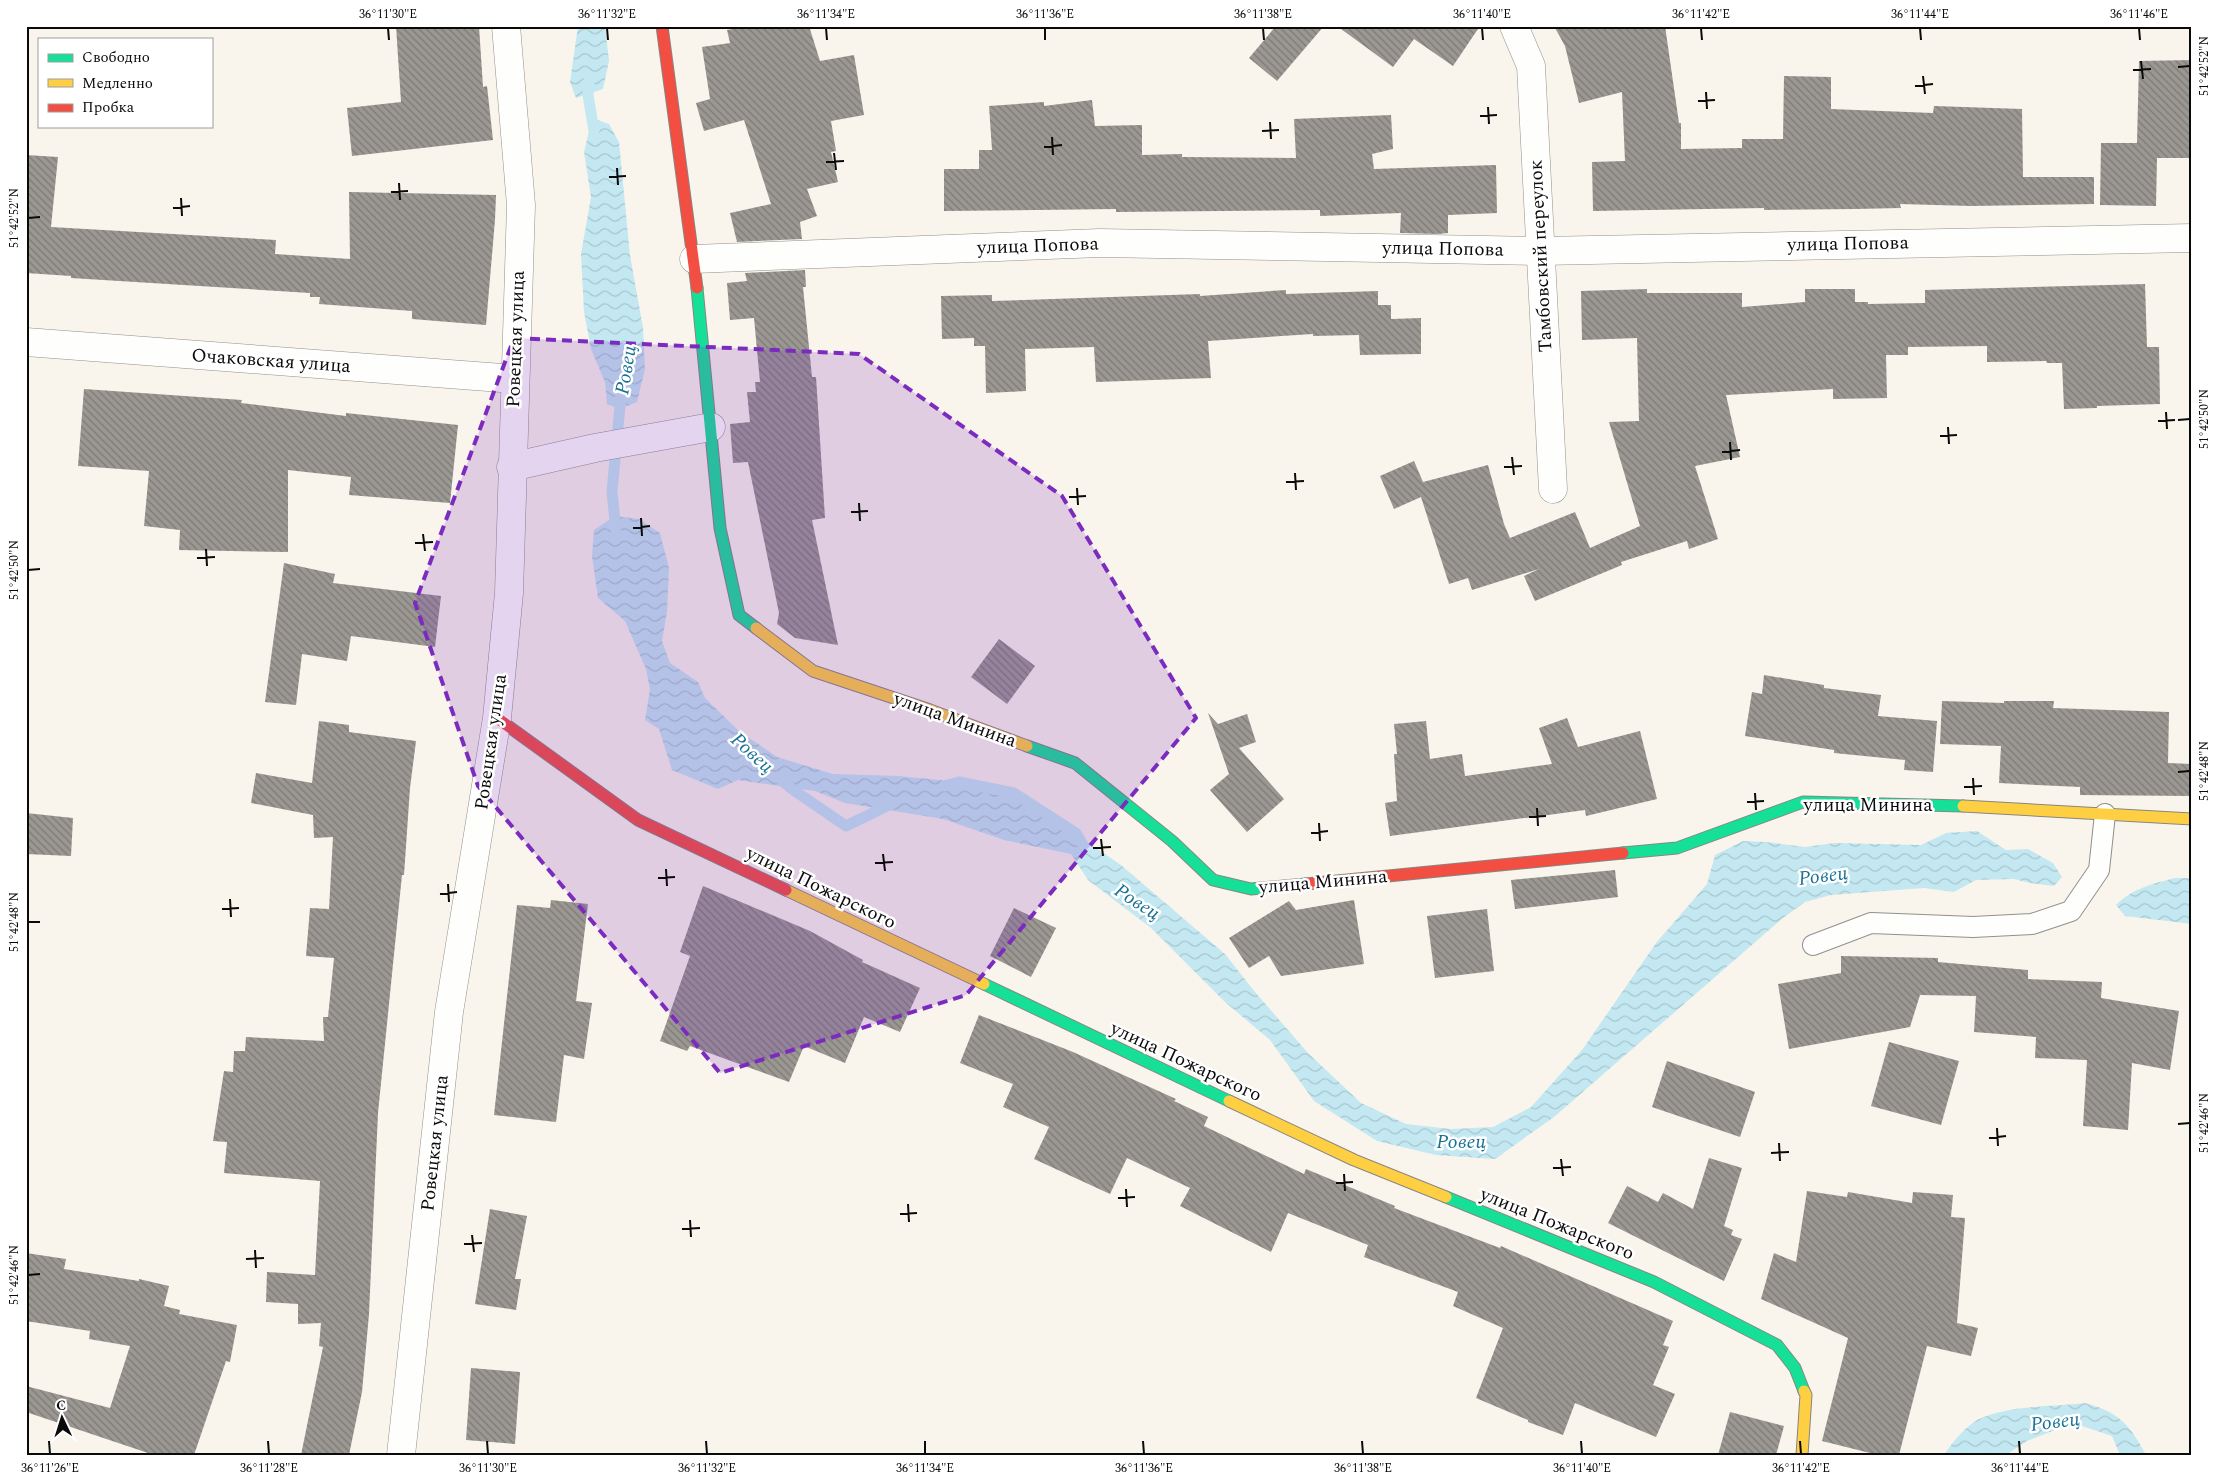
<svg xmlns="http://www.w3.org/2000/svg" width="2218" height="1481" font-family="Spectral,serif">
	<style>
		.water { fill: url(#water-waves) }
		.lines { fill: none; stroke-linecap: round; stroke-linejoin: round }
		.stream { stroke: #c4e8f2; stroke-width: 11 }
		.building { fill: url(#building-back-hatch) }
		.lane-casing { stroke: #92908c; stroke-width: 22 }
		.street-casing { stroke: #92908c; stroke-width: 29 }
		.fast-casing { stroke: #888682; stroke-width: 13 }
		.slow-casing { stroke: #888682; stroke-width: 13 }
		.jam-casing { stroke: #888682; stroke-width: 13 }
		.lane { stroke: #fefefc; stroke-width: 20 }
		.street { stroke: #fefefc; stroke-width: 28 }
		.fast { stroke: #16e098; stroke-width: 11 }
		.slow { stroke: #ffcf43; stroke-width: 11 }
		.jam { stroke: #f24e42; stroke-width: 11 }
		.marked { fill: #7b2cbf; fill-opacity: 0.2; stroke: #7b2cbf; stroke-width: 4; stroke-dasharray: 10 6; stroke-linejoin: round }
		.ticks { fill: none; stroke: #0a0a0a; stroke-width: 2 }
		.labels { text-anchor: middle; dominant-baseline: central; stroke-width: 5; stroke-linejoin: round; paint-order: stroke }
		.street-label { font-size: 19px; fill: #0a0a0a; stroke: #fff }
		.water-label { font-size: 20px; font-style: italic; fill: #197195; stroke: #fff }
		.neatline { fill: none; stroke: #0a0a0a; stroke-width: 2 }
		.ticks-label { font-size: 12px; text-anchor: middle; fill: #0a0a0a }
	</style>
	<defs>
		<pattern id="water-waves" width="16" height="10" patternUnits="userSpaceOnUse" patternTransform="scale(1.25)"><rect width="16" height="10" fill="#c4e8f2"/><path d="M0 5q4-4 8 0t8 0" fill="none" stroke="#a7c6ce"/></pattern>
		<pattern id="building-back-hatch" width="6" height="6" patternUnits="userSpaceOnUse" patternTransform="scale(1.25)"><rect width="6" height="6" fill="#9b9893"/><path d="M-1 5l2 2M0 0l6 6M5-1l2 2" fill="none" stroke="#7d7a76"/></pattern>
	</defs>
	<rect width="100%" height="100%" fill="#f9f5ec"/>
	<!-- water -->
	<g class="water">
		<polygon points="578,26 605,26 609,61 603,89 576,98 570,82"/>
		<polygon points="592,118 609,124 619,142 630,255 643,328 645,369 637,402 620,409 607,404 605,382 591,349 584,312 581,254 591,197 584,152"/>
		<polygon points="615,516 639,519 660,533 669,568 667,612 662,641 670,663 698,682 705,698 739,731 777,757 833,774 899,776 959,782 1014,793 1121,865 1225,954 1255,992 1308,1053 1361,1103 1406,1124 1451,1129 1493,1127 1531,1107 1582,1050 1656,943 1707,884 1715,855 1743,841 1766,842 1805,847 1835,843 1921,845 1946,833 1977,831 2006,850 2028,849 2053,863 2062,877 2054,886 2030,883 2014,879 1976,880 1954,892 1924,888 1831,895 1805,902 1783,918 1554,1117 1495,1159 1436,1155 1377,1141 1314,1101 1270,1040 1225,1002 1151,928 1088,880 1071,854 1004,840 943,819 845,803 815,791 738,780 718,789 672,770 659,729 645,720 650,689 646,669 625,621 598,598 592,556 594,530"/>
		<path d="M2175,878H2192V924L2125,916L2116,905C2133,888 2152,884 2175,878Z"/>
		<path d="M2085,1403C2119,1412 2130,1425 2146,1455H2120L2112,1436L2079,1425L2055,1430L2027,1441L2006,1455H1944C1953,1442 1964,1427 1979,1419C2009,1405 2052,1407 2085,1403Z"/>
	</g>
	<g class="lines">
		<!-- stream -->
		<g class="stream">
			<polyline points="589,80 588,95 594,131"/>
			<polyline points="616,531 612,492 621,395"/>
			<polyline points="778,777 792,789 846,826 893,803"/>
			<polyline points="944,786 959,782 1014,793 1076,833 1082,843"/>
		</g>
	</g>
	<!-- building -->
	<g class="building">
		<polygon points="396,26 479,26 483,87 487,86 493,140 352,156 347,108 401,102"/>
		<polygon points="748,26 809,26 820,61 854,55 864,115 831,121 836,151 831,152 838,182 807,189 817,216 800,222 802,239 737,242 730,213 771,204 744,120 704,131 696,103 710,99 702,47 730,43 727,30"/>
		<polygon points="1276,26 1324,26 1277,81 1249,58"/>
		<polygon points="1337,26 1480,26 1453,66 1414,39 1393,67"/>
		<polygon points="1554,26 1665,26 1679,123 1681,123 1681,149 1742,148 1742,139 1783,139 1784,76 1831,77 1831,109 1933,113 1934,106 2022,109 2023,177 2094,177 2094,204 1971,206 1900,204 1901,208 1855,209 1764,210 1764,208 1593,211 1592,162 1625,161 1622,92 1579,103 1565,46"/>
		<polygon points="2192,60 2192,158 2157,158 2156,206 2100,205 2101,143 2137,143 2139,61"/>
		<polygon points="1092,100 1095,126 1142,125 1142,155 1182,154 1182,157 1296,158 1294,119 1391,115 1393,149 1372,154 1374,169 1496,165 1497,213 1448,215 1448,233 1438,234 1400,233 1401,213 1320,216 1320,210 1116,212 1116,209 944,211 944,169 979,169 979,150 992,150 989,106 1044,102 1044,106"/>
		<polygon points="26,155 58,157 51,227 276,240 275,254 350,259 349,192 496,195 495,220 486,325 412,319 412,311 319,304 320,297 310,297 310,293 71,278 71,276 26,273"/>
		<polygon points="805,270 806,287 803,287 812,377 816,377 825,518 812,520 838,645 795,638 777,624 779,613 748,462 733,463 730,424 750,422 747,392 756,392 755,382 760,382 754,318 730,320 727,283 747,281 745,273"/>
		<polygon points="2145,284 2147,347 2159,347 2160,404 2097,406 2097,408 2064,409 2062,363 2047,363 2046,361 1987,362 1987,346 1908,347 1908,355 1886,355 1887,398 1833,399 1833,389 1726,395 1740,457 1695,466 1718,539 1689,549 1687,541 1621,562 1622,565 1535,601 1524,576 1539,569 1472,590 1468,578 1449,584 1421,497 1394,509 1380,476 1414,461 1423,482 1488,465 1504,524 1510,538 1575,512 1590,548 1640,526 1609,422 1639,421 1637,338 1582,340 1581,291 1647,289 1647,293 1742,293 1742,307 1805,302 1805,289 1855,289 1855,302 1868,302 1868,304 1925,303 1925,290"/>
		<polygon points="1286,290 1286,294 1378,291 1378,305 1391,305 1391,319 1421,318 1421,354 1360,355 1359,335 1313,336 1313,334 1208,341 1211,378 1096,382 1094,347 1025,349 1026,391 986,393 985,346 974,346 974,338 942,339 941,296 992,295 992,301 1200,294 1200,296"/>
		<polygon points="84,389 242,400 241,403 346,416 346,413 458,425 450,503 349,495 351,477 288,470 288,552 179,550 180,530 144,526 149,471 78,466"/>
		<polygon points="284,563 335,574 333,583 441,596 435,647 351,636 347,661 302,654 296,705 265,702"/>
		<polygon points="999,639 1035,666 1007,704 971,677"/>
		<polygon points="1764,675 1824,685 1824,688 1881,695 1878,716 1937,721 1933,772 1904,770 1905,760 1834,753 1834,750 1745,736 1752,692 1762,694"/>
		<polygon points="1942,701 2004,703 2004,701 2054,701 2053,708 2169,712 2168,763 2192,764 2192,796 2080,795 2080,787 1999,783 2001,746 1940,744"/>
		<polygon points="1208,713 1218,724 1247,714 1256,742 1239,748 1284,799 1247,832 1210,790 1229,774"/>
		<polygon points="1567,718 1578,747 1640,731 1657,799 1586,816 1585,810 1390,836 1385,803 1397,801 1394,754 1397,754 1394,724 1426,721 1430,759 1462,754 1465,776 1552,764 1539,728"/>
		<polygon points="319,721 349,725 349,732 416,741 410,788 404,875 402,875 378,1113 369,1314 362,1392 349,1455 301,1455 323,1347 319,1346 321,1323 298,1324 298,1304 266,1302 267,1272 315,1275 320,1181 224,1173 227,1142 213,1141 224,1071 233,1072 234,1051 245,1051 246,1037 324,1041 323,1017 328,1017 334,958 306,956 310,908 329,909 333,837 314,838 313,815 251,803 256,773 312,783"/>
		<polygon points="26,813 73,818 71,856 26,854"/>
		<polygon points="1615,870 1618,897 1515,909 1511,880"/>
		<polygon points="703,886 810,931 863,960 862,962 920,988 900,1032 864,1017 845,1063 804,1046 789,1082 690,1046 687,1051 660,1041 690,956 680,952"/>
		<polygon points="551,900 588,904 576,1001 592,1003 584,1059 564,1055 556,1122 494,1115 517,905 550,908"/>
		<polygon points="1354,900 1364,964 1281,976 1269,956 1249,968 1229,938 1289,901 1296,910"/>
		<polygon points="1014,908 1056,928 1031,977 990,956"/>
		<polygon points="1487,909 1494,971 1435,978 1427,916"/>
		<polygon points="1841,956 1938,958 1938,962 2028,970 2028,979 2102,982 2101,998 2179,1011 2170,1070 2132,1063 2128,1130 2083,1126 2087,1060 2035,1058 2036,1037 1974,1032 1976,996 1920,995 1910,1027 1789,1049 1778,984 1841,973"/>
		<polygon points="979,1015 1073,1052 1176,1099 1174,1101 1208,1117 1204,1126 1304,1174 1306,1169 1395,1206 1394,1208 1500,1248 1501,1246 1673,1321 1663,1345 1669,1347 1653,1385 1675,1394 1656,1437 1575,1403 1563,1435 1528,1422 1528,1420 1476,1398 1503,1328 1453,1306 1458,1292 1364,1257 1368,1245 1288,1213 1271,1252 1180,1206 1190,1188 1127,1158 1110,1194 1034,1159 1049,1127 1003,1107 1013,1084 960,1063"/>
		<polygon points="1889,1042 1959,1061 1941,1125 1871,1106"/>
		<polygon points="1667,1061 1755,1092 1740,1137 1652,1107"/>
		<polygon points="1709,1158 1742,1168 1724,1226 1733,1230 1731,1235 1742,1239 1724,1281 1608,1223 1627,1186 1658,1202 1663,1193 1693,1209"/>
		<polygon points="1807,1191 1847,1197 1848,1192 1912,1203 1913,1192 1953,1195 1951,1217 1965,1218 1957,1323 1978,1328 1971,1356 1927,1346 1899,1455 1878,1455 1822,1441 1848,1338 1761,1299 1774,1253 1796,1262"/>
		<polygon points="490,1209 527,1216 515,1279 521,1279 516,1310 475,1304"/>
		<polygon points="26,1253 66,1259 64,1269 139,1281 139,1279 169,1286 164,1306 180,1310 179,1314 237,1325 230,1362 226,1361 194,1455 154,1455 26,1412 26,1386 110,1408 130,1346 89,1339 90,1331 26,1321"/>
		<polygon points="471,1368 520,1372 515,1444 466,1440"/>
		<polygon points="1730,1412 1784,1426 1776,1455 1718,1455"/>
	</g>
	<g class="lines">
		<defs>
			<polyline id="lane" points="1813,945 1871,923 1973,927 2032,924 2071,911 2099,870 2105,814"/>
			<g id="street">
				<polyline points="1514,26 1531,66 1553,489"/>
				<polyline points="694,259 1100,243 1541,251 2192,238"/>
				<polyline points="26,342 515,379"/>
				<polyline points="511,467 595,448 711,427"/>
				<polyline points="401,1455 449,1012 497,718 509,593 521,205 506,26"/>
			</g>
			<g id="fast">
				<polyline points="697,288 720,528 739,615 756,628"/>
				<polyline points="1027,746 1075,763 1172,841 1213,880 1251,889 1306,884"/>
				<polyline points="1623,853 1677,848 1803,802 1963,806"/>
				<polyline points="984,984 1229,1101"/>
				<polyline points="1446,1197 1654,1282 1777,1345 1795,1368 1804,1391"/>
			</g>
			<g id="slow">
				<polyline points="756,628 813,671 930,710 1027,746"/>
				<polyline points="1963,806 2192,819"/>
				<polyline points="786,890 984,984"/>
				<polyline points="1229,1101 1354,1160 1446,1197"/>
				<polyline points="1802,1455 1806,1395 1804,1391"/>
			</g>
			<g id="jam">
				<polyline points="662,26 697,288"/>
				<polyline points="497,718 638,820 786,890"/>
				<polyline points="1306,884 1623,853"/>
			</g>
		</defs>
		<!-- lane casing -->
		<use href="#lane" class="lane-casing"/>
		<!-- street casing -->
		<use href="#street" class="street-casing"/>
		<!-- fast casing -->
		<use href="#fast" class="fast-casing"/>
		<!-- slow casing -->
		<use href="#slow" class="slow-casing"/>
		<!-- jam casing -->
		<use href="#jam" class="jam-casing"/>
		<!-- lane -->
		<use href="#lane" class="lane"/>
		<!-- street -->
		<use href="#street" class="street"/>
		<!-- fast -->
		<use href="#fast" class="fast"/>
		<!-- slow -->
		<use href="#slow" class="slow"/>
		<!-- jam -->
		<use href="#jam" class="jam"/>
	</g>
	<!-- marked area -->
	<path class="marked" d="M514,338L859,354L1062,496L1196,718L966,995L720,1073L478,786L415,603Z"/>
	<!-- ticks -->
	<path class="ticks" d="M388,28L389,40M607,28L608,40M826,28L827,40M1045,28V40M1263,28L1264,40M1482,28L1483,40M1701,28L1702,40M1920,28L1921,40M2139,28L2140,40M2141,61L2143,79M2178,67L2190,66M2133,70L2151,69M1923,76L1925,94M1915,86L1933,84M1706,92L1707,109M1698,101L1715,100M1488,107L1489,124M1480,116L1497,115M1270,122L1271,139M1262,131L1279,130M1052,137L1053,155M1044,147L1062,145M834,153L836,170M826,162L844,161M617,168L618,185M609,177L626,176M399,183L400,200M391,192L408,191M181,198L182,216M173,208L190,206M28,218L40,217M2166,412L2167,429M2178,420L2190,419M2158,421L2175,420M1948,427L1949,444M1940,436L1957,435M1730,442L1731,460M1722,452L1740,450M1512,457L1514,475M1504,467L1522,466M1295,473L1296,490M1286,482L1304,481M1077,488L1078,505M1069,497L1086,496M859,503L860,521M851,512L868,511M641,518L642,536M633,528L650,526M423,534L425,551M415,543L433,542M206,549L207,566M197,558L215,557M28,570L40,569M2178,772L2190,771M1973,778L1974,795M1964,787L1982,786M1755,793L1756,810M1747,802L1764,801M1537,808L1538,826M1529,817L1546,816M1319,823L1320,841M1311,833L1328,831M1101,839L1103,856M1093,848L1111,847M883,854L885,871M875,863L893,862M666,869L667,886M658,878L675,877M448,884L449,902M440,894L457,892M230,899L231,917M222,909L239,908M28,922H40M2178,1124L2190,1123M1997,1128L1998,1146M1989,1138L2006,1136M1779,1143L1780,1161M1771,1153L1789,1152M1561,1159L1563,1176M1553,1168L1571,1167M1344,1174L1345,1191M1336,1183L1353,1182M1126,1189L1127,1207M1118,1198L1135,1197M908,1204L909,1222M900,1214L917,1213M690,1220L691,1237M682,1229L700,1228M472,1235L474,1252M464,1244L482,1243M255,1250L256,1268M246,1259L264,1258M28,1275L40,1274M49,1441L50,1454M268,1441L269,1454M487,1441L488,1454M706,1441L707,1454M925,1441V1454M1143,1441L1144,1454M1362,1441L1363,1454M1581,1441L1582,1454M1800,1441L1801,1454M2019,1441L2020,1454"/>
	<g class="labels">
		<!-- street labels -->
		<g class="street-label">
			<text transform="translate(1848 244) rotate(-1)">улица Попова</text>
			<text transform="translate(1038 246) rotate(-2)">улица Попова</text>
			<text transform="translate(1443 249) rotate(1)">улица Попова</text>
			<text transform="translate(1541 256) rotate(-93)">Тамбовский переулок</text>
			<text transform="translate(516 339) rotate(-88)">Ровецкая улица</text>
			<text transform="translate(271 361) rotate(4)">Очаковская улица</text>
			<text transform="translate(955 720) rotate(20)">улица Минина</text>
			<text transform="translate(491 742) rotate(-82)">Ровецкая улица</text>
			<text x="1868" y="805">улица Минина</text>
			<text transform="translate(1323 882) rotate(-5)">улица Минина</text>
			<text transform="translate(821 888) rotate(26)">улица Пожарского</text>
			<text transform="translate(1186 1062) rotate(25)">улица Пожарского</text>
			<text transform="translate(435 1143) rotate(-84)">Ровецкая улица</text>
			<text transform="translate(1557 1224) rotate(22)">улица Пожарского</text>
		</g>
		<!-- water labels -->
		<g class="water-label">
			<text transform="translate(626 370) rotate(-81)">Ровец</text>
			<text transform="translate(752 753) rotate(42)">Ровец</text>
			<text transform="translate(1823 876) rotate(-7)">Ровец</text>
			<text transform="translate(1137 902) rotate(33)">Ровец</text>
			<text x="1461" y="1142">Ровец</text>
			<text transform="translate(2055 1422) rotate(-7)">Ровец</text>
		</g>
	</g>
	<!-- border -->
	<rect width="2218" height="1481" fill="none" stroke="#ffffff" stroke-width="55"/>
	<!-- legend -->
	<rect x="38" y="38" width="175" height="90" fill="#ffffff" stroke="#9d9d9d"/>
	<rect x="48" y="54" width="25" height="8" fill="#16e098" stroke="#9d9d9d"/>
	<text x="82" y="62" font-size="15" fill="#0a0a0a">Свободно</text>
	<rect x="48" y="79" width="25" height="8" fill="#ffcf43" stroke="#9d9d9d"/>
	<text x="82" y="88" font-size="15" fill="#0a0a0a">Медленно</text>
	<rect x="48" y="104" width="25" height="8" fill="#f24e42" stroke="#9d9d9d"/>
	<text x="82" y="112" font-size="15" fill="#0a0a0a">Пробка</text>
	<!-- north arrow -->
	<g transform="translate(62 1418) rotate(356)" stroke="#ffffff" stroke-width="4" paint-order="stroke">
	<path d="M0-4L9 19L0 12L-9 19Z" fill="#0a0a0a"/>
	<text y="-8" font-size="14" font-weight="bold" text-anchor="middle" fill="#0a0a0a">С</text>
	</g>
	<rect x="28" y="28" width="2162" height="1426" class="neatline"/>
	<g class="ticks-label">
		<text x="388" y="18">36°11'30"E</text>
		<text x="607" y="18">36°11'32"E</text>
		<text x="826" y="18">36°11'34"E</text>
		<text x="1045" y="18">36°11'36"E</text>
		<text x="1263" y="18">36°11'38"E</text>
		<text x="1482" y="18">36°11'40"E</text>
		<text x="1701" y="18">36°11'42"E</text>
		<text x="1920" y="18">36°11'44"E</text>
		<text x="2139" y="18">36°11'46"E</text>
		<text transform="translate(2204 66) rotate(-90)" y="4">51°42'52"N</text>
		<text transform="translate(14 218) rotate(-90)" y="4">51°42'52"N</text>
		<text transform="translate(2204 419) rotate(-90)" y="4">51°42'50"N</text>
		<text transform="translate(14 570) rotate(-90)" y="4">51°42'50"N</text>
		<text transform="translate(2204 771) rotate(-90)" y="4">51°42'48"N</text>
		<text transform="translate(14 922) rotate(-90)" y="4">51°42'48"N</text>
		<text transform="translate(2204 1123) rotate(-90)" y="4">51°42'46"N</text>
		<text transform="translate(14 1275) rotate(-90)" y="4">51°42'46"N</text>
		<text x="50" y="1472">36°11'26"E</text>
		<text x="269" y="1472">36°11'28"E</text>
		<text x="488" y="1472">36°11'30"E</text>
		<text x="707" y="1472">36°11'32"E</text>
		<text x="925" y="1472">36°11'34"E</text>
		<text x="1144" y="1472">36°11'36"E</text>
		<text x="1363" y="1472">36°11'38"E</text>
		<text x="1582" y="1472">36°11'40"E</text>
		<text x="1801" y="1472">36°11'42"E</text>
		<text x="2020" y="1472">36°11'44"E</text>
	</g>
</svg>
